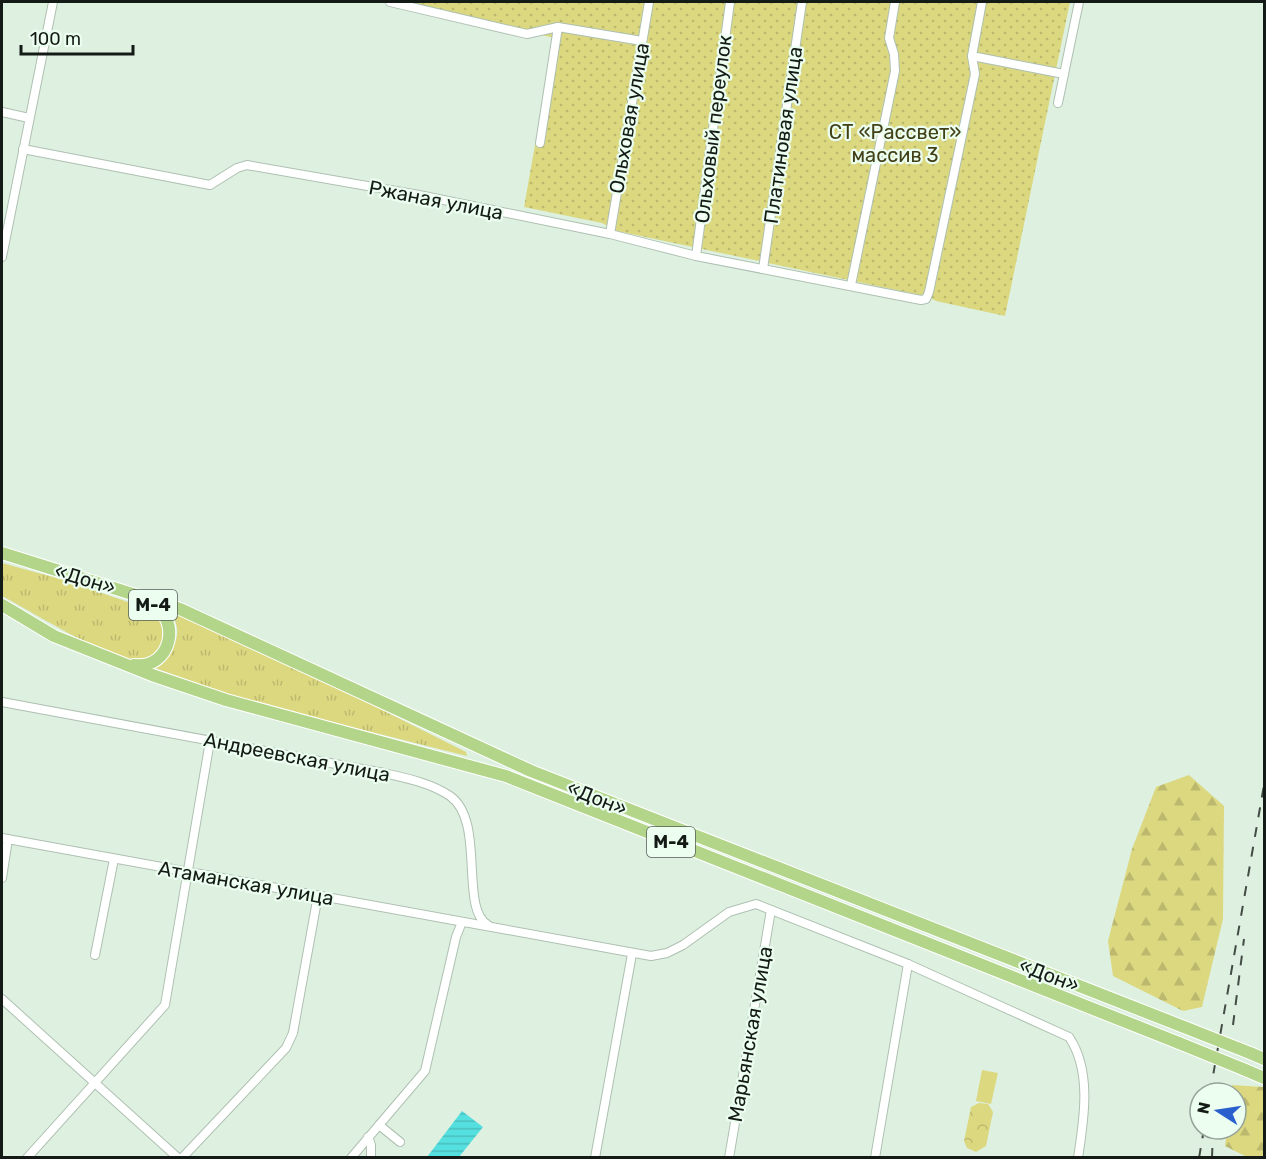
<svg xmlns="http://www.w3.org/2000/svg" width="1266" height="1159" font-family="Rubik,sans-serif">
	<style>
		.grass { fill: url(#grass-tufts) }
		.forest { fill: url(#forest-firs) }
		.park { fill: url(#park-crowns) }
		.garden { fill: url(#garden-dots) }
		.pitch { fill: #dcd880 }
		.water { fill: url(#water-rules) }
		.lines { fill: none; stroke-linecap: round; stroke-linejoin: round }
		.minor-casing { stroke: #aec0b1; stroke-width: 10 }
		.highway-casing { stroke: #fff; stroke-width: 14 }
		.minor { stroke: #fff; stroke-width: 8 }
		.highway { stroke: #b2d589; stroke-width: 12 }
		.rail { stroke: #424b44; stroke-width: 2; stroke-dasharray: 10 10; stroke-linecap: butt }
		.highway-bridge-casing { stroke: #fff; stroke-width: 14; stroke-linecap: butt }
		.highway-bridge { stroke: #b2d589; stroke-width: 12 }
		.labels { text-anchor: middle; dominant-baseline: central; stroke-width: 4.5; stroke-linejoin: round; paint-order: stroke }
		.shield { fill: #ebfeef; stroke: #545e56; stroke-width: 1.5 }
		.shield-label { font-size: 18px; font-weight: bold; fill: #141a15 }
		.street-label { font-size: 20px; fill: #141a15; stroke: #ebfeef }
		.park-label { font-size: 20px; fill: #424017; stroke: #ebfeef }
	</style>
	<defs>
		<pattern id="grass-tufts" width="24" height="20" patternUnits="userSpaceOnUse" patternTransform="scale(1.5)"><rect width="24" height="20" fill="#dcd880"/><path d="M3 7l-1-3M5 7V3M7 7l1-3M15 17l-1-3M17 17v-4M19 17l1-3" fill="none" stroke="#bcb96e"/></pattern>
		<pattern id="forest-firs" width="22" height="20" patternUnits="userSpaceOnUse" patternTransform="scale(1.5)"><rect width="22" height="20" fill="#dcd880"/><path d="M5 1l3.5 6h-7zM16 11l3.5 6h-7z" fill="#bcb96e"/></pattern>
		<pattern id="park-crowns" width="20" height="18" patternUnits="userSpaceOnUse" patternTransform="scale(1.5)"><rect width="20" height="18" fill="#dcd880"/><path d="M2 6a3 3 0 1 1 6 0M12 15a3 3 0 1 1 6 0" fill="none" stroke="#bcb96e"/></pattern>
		<pattern id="garden-dots" width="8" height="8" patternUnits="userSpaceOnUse" patternTransform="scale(1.5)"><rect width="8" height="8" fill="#dcd880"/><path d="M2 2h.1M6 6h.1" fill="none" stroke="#bcb96e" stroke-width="1.8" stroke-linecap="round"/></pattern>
		<pattern id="water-rules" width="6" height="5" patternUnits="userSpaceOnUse" patternTransform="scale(1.5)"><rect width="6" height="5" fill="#55dfdf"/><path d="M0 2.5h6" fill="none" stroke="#49bfbe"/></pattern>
	</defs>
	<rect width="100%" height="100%" fill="#def1e1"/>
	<!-- grass -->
	<g class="grass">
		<path d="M2,563L64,580L154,611L162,621V649C155,655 146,661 137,660C108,660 31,611 2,596Z"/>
		<path d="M173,610L255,646L466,752L467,756L244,700L152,667C165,657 179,647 177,628C176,621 172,616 173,610Z"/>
	</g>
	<!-- forest -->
	<g class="forest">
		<polygon points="1189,775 1224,806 1223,919 1202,1007 1183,1011 1113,976 1108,941 1132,849 1156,787"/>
		<polygon points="1232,1085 1264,1087 1264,1157 1247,1157 1225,1146 1227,1129 1236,1129 1236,1093 1231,1093"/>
	</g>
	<!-- park -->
	<polygon class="park" points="979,1103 988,1104 993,1112 986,1146 976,1152 967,1148 964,1141 971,1107"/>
	<!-- garden -->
	<polygon class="garden" points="408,2 1070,2 1005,316 936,301 929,297 617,231 602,223 524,207 554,38"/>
	<!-- pitch -->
	<polygon class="pitch" points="982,1070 998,1073 991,1104 976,1101"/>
	<!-- water -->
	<polygon class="water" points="462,1111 483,1127 459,1157 427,1157"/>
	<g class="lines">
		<defs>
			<g id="minor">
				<polyline points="390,2 527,34 558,27 642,41"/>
				<polyline points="982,2 972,56 1064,74"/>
				<polyline points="1058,103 1079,2"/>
				<polyline points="2,112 29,118"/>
				<polyline points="540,143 558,27"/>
				<polyline points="23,149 210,185 237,168 247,165 419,195 610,234 696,256 921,300 926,299 929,292 975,74 972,56"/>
				<polyline points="610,234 649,2"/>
				<polyline points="696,256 730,2"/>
				<polyline points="2,257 53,2"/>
				<polyline points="763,269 802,2"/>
				<polyline points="851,285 895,71 894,54 889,38 895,2"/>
				<path d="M2,702L384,773C406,778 431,783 450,796C486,821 459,909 488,925"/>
				<path d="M2,838L651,956L667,953L683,945L729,912L756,904L908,964L1069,1037C1092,1071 1084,1119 1078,1158"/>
				<polyline points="2,878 8,839"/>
				<polyline points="95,955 114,859"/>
				<polyline points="2,999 178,1158"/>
				<polyline points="379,1125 400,1142"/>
				<polyline points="368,1137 371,1145 371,1158"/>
				<polyline points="27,1158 165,1005 210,741"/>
				<polyline points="182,1158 286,1048 293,1033 318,895"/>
				<polyline points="351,1158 425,1071 456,937 462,922"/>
				<polyline points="595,1158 632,954"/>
				<polyline points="729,1158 771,910"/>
				<polyline points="875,1158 908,964"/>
			</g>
			<g id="highway">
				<polyline points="2,553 180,609 531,771 1184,1027"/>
				<polyline points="2,605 54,636 152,675 226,700 506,776 1179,1043"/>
				<path d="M134,665C171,670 183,618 150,604"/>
				<polyline points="1250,1053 1264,1059"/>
				<polyline points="1243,1069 1264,1078"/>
			</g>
		</defs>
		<!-- minor casing -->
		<use href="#minor" class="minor-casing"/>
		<!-- highway casing -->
		<use href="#highway" class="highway-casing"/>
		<!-- minor -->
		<use href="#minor" class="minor"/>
		<!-- highway -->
		<use href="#highway" class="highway"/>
		<!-- rail -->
		<g class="rail">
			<polyline points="1233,1025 1244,939"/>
			<polyline points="1210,1093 1264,785"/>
			<polyline points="1199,1158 1204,1129"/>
			<polyline points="1212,1158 1213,1129"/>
		</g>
		<defs>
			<g id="highway-bridge">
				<polyline points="1184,1027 1250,1053"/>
				<polyline points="1179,1043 1243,1069"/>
			</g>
		</defs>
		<!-- highway-bridge casing -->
		<use href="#highway-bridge" class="highway-bridge-casing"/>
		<!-- highway-bridge -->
		<use href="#highway-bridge" class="highway-bridge"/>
	</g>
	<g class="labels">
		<!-- shield labels -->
		<g class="shield">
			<rect x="129" y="590" width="48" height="30" rx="4.5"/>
			<rect x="647" y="827" width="48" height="30" rx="4.5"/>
		</g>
		<g class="shield-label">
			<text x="153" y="605">М-4</text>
			<text x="671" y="842">М-4</text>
		</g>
		<!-- street labels -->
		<g class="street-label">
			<text transform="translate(629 118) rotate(-80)">Ольховая улица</text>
			<text transform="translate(713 129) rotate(-83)">Ольховый переулок</text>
			<text transform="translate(783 135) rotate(-82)">Платиновая улица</text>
			<text transform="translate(436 200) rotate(11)">Ржаная улица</text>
			<text transform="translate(85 579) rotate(17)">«Дон»</text>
			<text transform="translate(297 757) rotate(11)">Андреевская улица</text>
			<text transform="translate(597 798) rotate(22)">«Дон»</text>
			<text transform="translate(246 883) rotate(10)">Атаманская улица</text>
			<text transform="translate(1049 975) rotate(21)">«Дон»</text>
			<text transform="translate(750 1034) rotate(-80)">Марьянская улица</text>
		</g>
		<!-- park labels -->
		<g class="park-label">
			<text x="895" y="132">СТ «Рассвет»<tspan x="895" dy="23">массив 3</tspan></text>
		</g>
	</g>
	<!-- border -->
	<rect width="1266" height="1159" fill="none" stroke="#141a15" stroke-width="6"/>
	<!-- north arrow -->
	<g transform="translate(1218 1111) rotate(282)"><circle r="28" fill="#ebfeef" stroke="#95a398" stroke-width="1.5"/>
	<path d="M0-4.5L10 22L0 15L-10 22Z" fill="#2a60ce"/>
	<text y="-9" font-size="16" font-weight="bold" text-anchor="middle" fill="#141a15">N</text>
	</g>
	<!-- scale -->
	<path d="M21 45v9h112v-9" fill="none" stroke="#141a15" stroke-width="3"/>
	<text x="30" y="45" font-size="18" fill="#141a15" stroke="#ebfeef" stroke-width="4.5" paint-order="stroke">100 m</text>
</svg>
